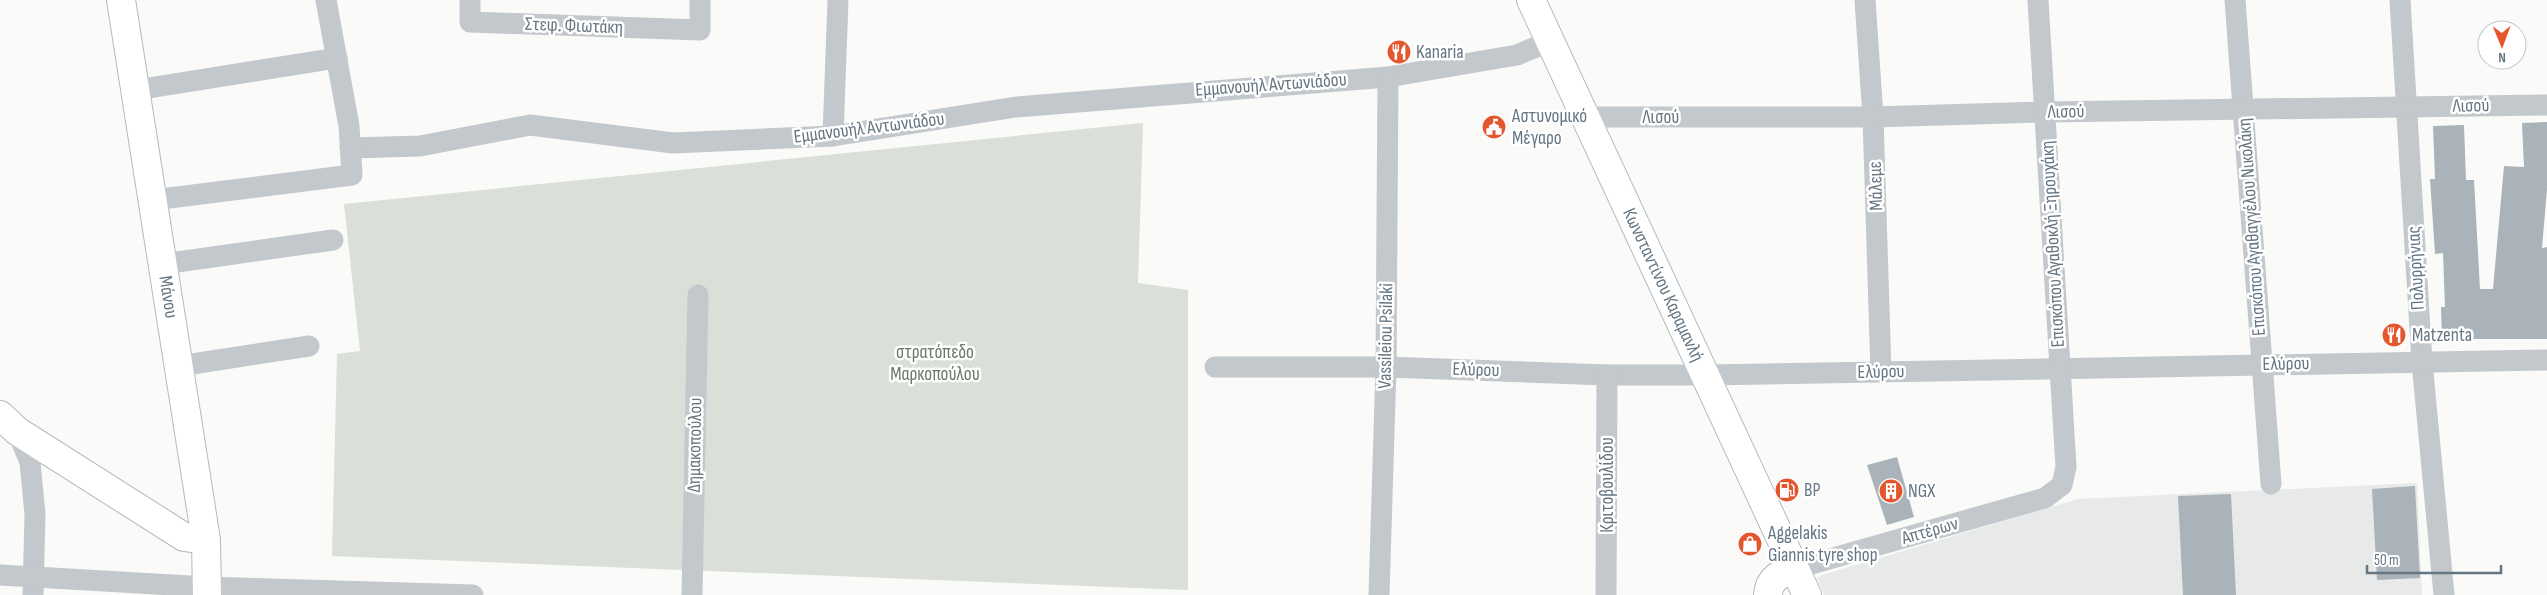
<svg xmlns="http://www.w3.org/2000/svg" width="2547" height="595" font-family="'Sofia Sans Condensed',sans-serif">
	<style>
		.built { fill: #e8e9e9 }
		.green { fill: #dadfd7 }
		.building { fill: #aab3b9 }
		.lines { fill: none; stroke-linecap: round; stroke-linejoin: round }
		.secondary-casing { stroke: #b3babf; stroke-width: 30 }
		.street { stroke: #c3c8cc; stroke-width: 21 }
		.secondary { stroke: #fff; stroke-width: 28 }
		.labels { text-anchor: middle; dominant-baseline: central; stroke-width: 5; stroke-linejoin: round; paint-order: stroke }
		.street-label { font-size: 19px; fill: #657683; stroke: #fff }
		.poi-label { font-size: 19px; fill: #657683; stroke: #fff; text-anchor: start }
		.park-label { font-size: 19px; fill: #687a64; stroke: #fff }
	</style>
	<rect width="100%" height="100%" fill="#fafaf8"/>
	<!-- built -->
	<polygon class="built" points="2417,483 2422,595 1824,595 1817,578 1822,575 2078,499"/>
	<!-- green -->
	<polygon class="green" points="1143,123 1138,283 1188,290 1188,590 332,556 337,354 360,351 344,204"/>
	<!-- building -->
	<g class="building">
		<polygon points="2547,122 2547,189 2542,248 2547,247 2547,339 2442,339 2441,307 2445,307 2443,253 2435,254 2430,179 2435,179 2433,126 2464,125 2466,180 2474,180 2480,289 2493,289 2504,166 2524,167 2522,123"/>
		<polygon points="1897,457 1914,517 1887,525 1867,465"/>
		<polygon points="2415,486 2420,578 2377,580 2372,489"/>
		<polygon points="2231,494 2236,595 2183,595 2178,496"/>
	</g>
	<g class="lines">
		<defs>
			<g id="secondary">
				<polyline points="121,0 206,540 207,595"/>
				<polyline points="1531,0 1807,595"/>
				<polyline points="0,415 17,431 184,537 206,540"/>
				<path d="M1768,595C1769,578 1780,574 1794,569"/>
			</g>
		</defs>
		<!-- secondary casing -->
		<use href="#secondary" class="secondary-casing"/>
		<!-- street -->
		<g class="street">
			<polyline points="470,0 470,22 700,30 700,0"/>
			<polyline points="1865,0 1873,117 1881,372"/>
			<polyline points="2235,0 2271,484"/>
			<polyline points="2400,0 2422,362 2444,595"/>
			<polyline points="136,90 337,58"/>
			<polyline points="1585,117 1873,117 2046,112 2547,105"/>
			<polyline points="833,136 838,0"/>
			<polyline points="350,148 420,146 530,125 673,143 833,136 1016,107 1388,77 1517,55 1550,41"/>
			<polyline points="153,200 352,175 349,126 326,0"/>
			<polyline points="163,264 333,240"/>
			<polyline points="179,366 309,346"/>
			<polyline points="1215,367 1386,367 1607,375 1704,375 2547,360"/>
			<polyline points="17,431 30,462 35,514 33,595"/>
			<polyline points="1794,569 2045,498 2062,485 2066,467 2038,0"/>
			<polyline points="0,575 207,587 473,595"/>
			<polyline points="692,595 698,295"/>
			<polyline points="1379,595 1386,367 1388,77"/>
			<polyline points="1606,595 1607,375"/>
		</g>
		<!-- secondary -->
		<use href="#secondary" class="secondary"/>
	</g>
	<!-- icons -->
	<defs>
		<symbol id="restaurant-disc" viewBox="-11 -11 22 22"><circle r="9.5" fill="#e4572e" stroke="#fff"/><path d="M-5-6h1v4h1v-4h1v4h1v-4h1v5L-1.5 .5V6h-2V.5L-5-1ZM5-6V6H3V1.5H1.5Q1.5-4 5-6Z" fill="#fff"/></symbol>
		<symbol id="civic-disc" viewBox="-11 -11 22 22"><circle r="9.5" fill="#e4572e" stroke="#fff"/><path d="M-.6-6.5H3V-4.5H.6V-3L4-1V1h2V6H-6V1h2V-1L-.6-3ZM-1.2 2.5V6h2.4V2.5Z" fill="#fff"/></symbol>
		<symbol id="fuel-disc" viewBox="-11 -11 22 22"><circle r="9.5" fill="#e4572e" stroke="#fff"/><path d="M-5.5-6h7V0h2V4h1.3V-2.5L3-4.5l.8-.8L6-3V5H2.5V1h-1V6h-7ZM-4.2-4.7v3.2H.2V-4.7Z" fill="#fff"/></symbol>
		<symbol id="building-disc" viewBox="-11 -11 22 22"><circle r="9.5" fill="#e4572e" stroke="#fff"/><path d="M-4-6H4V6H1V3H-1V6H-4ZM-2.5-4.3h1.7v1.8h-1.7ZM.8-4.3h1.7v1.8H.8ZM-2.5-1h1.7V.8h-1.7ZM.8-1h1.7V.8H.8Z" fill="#fff"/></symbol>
		<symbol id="shop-disc" viewBox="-11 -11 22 22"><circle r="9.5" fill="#e4572e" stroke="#fff"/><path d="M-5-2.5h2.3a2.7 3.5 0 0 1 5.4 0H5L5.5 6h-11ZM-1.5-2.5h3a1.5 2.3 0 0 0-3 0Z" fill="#fff"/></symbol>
	</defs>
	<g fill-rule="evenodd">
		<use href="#restaurant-disc" x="1385" y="38" width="28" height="28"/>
		<use href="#civic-disc" x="1480" y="113" width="28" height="28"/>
		<use href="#restaurant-disc" x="2380" y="321" width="28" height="28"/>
		<use href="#fuel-disc" x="1773" y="476" width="28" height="28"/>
		<use href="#building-disc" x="1877" y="477" width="28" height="28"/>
		<use href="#shop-disc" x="1736" y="530" width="28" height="28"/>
	</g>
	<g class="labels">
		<!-- street labels -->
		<g class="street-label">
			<text transform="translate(574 26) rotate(2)">Στεφ. Φιωτάκη</text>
			<text transform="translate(1271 85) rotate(-4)">Εμμανουήλ Αντωνιάδου</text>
			<text transform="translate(2471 106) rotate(-1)">Λισού</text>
			<text transform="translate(2066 112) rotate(-1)">Λισού</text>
			<text x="1661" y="117">Λισού</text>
			<text transform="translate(869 128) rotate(-7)">Εμμανουήλ Αντωνιάδου</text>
			<text transform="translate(1876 186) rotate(-92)">Μάλεμε</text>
			<text transform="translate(2252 227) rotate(-94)">Επισκόπου Αγαθαγγέλου Νικολάκη</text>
			<text transform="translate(2053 244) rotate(-93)">Επισκόπου Αγαθοκλή Ξηρουχάκη</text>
			<text transform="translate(2416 268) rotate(-93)">Πολυρρήνιας</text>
			<text transform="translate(1663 285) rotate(65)">Κωνσταντίνου Καραμανλή</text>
			<text transform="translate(168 297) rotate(81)">Μάνου</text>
			<text transform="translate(1386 336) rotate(-89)">Vassileiou Psilaki</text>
			<text transform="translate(2286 364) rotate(-1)">Ελύρου</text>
			<text transform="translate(1476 370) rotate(2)">Ελύρου</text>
			<text transform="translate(1881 372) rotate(-1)">Ελύρου</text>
			<text transform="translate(695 445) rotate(-89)">Δημακοπούλου</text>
			<text transform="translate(1607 485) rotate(-90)">Κριτοβουλίδου</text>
			<text transform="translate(1930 531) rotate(-16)">Απτέρων</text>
		</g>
		<!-- poi labels -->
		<g class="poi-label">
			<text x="1416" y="52">Kanaria</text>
			<text x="1512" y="116">Αστυνομικό<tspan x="1512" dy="22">Μέγαρο</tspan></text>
			<text x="2412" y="335">Matzenta</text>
			<text x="1804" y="490">BP</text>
			<text x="1908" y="491">NGX</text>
			<text x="1768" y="533">Aggelakis<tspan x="1768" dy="22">Giannis tyre shop</tspan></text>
		</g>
		<!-- park labels -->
		<g class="park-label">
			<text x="935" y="352">στρατόπεδο<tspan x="935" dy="22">Μαρκοπούλου</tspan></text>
		</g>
	</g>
	<!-- north arrow -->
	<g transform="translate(2502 45) rotate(179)"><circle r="24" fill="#ffffff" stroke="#c1c8cd"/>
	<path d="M0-4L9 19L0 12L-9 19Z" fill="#e4572e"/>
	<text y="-8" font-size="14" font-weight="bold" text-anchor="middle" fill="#657683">N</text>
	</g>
	<!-- scale -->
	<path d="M2367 565v8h134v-8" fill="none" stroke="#657683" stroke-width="2.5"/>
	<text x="2374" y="565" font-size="15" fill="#657683" stroke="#ffffff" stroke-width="4" paint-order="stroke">50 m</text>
</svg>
